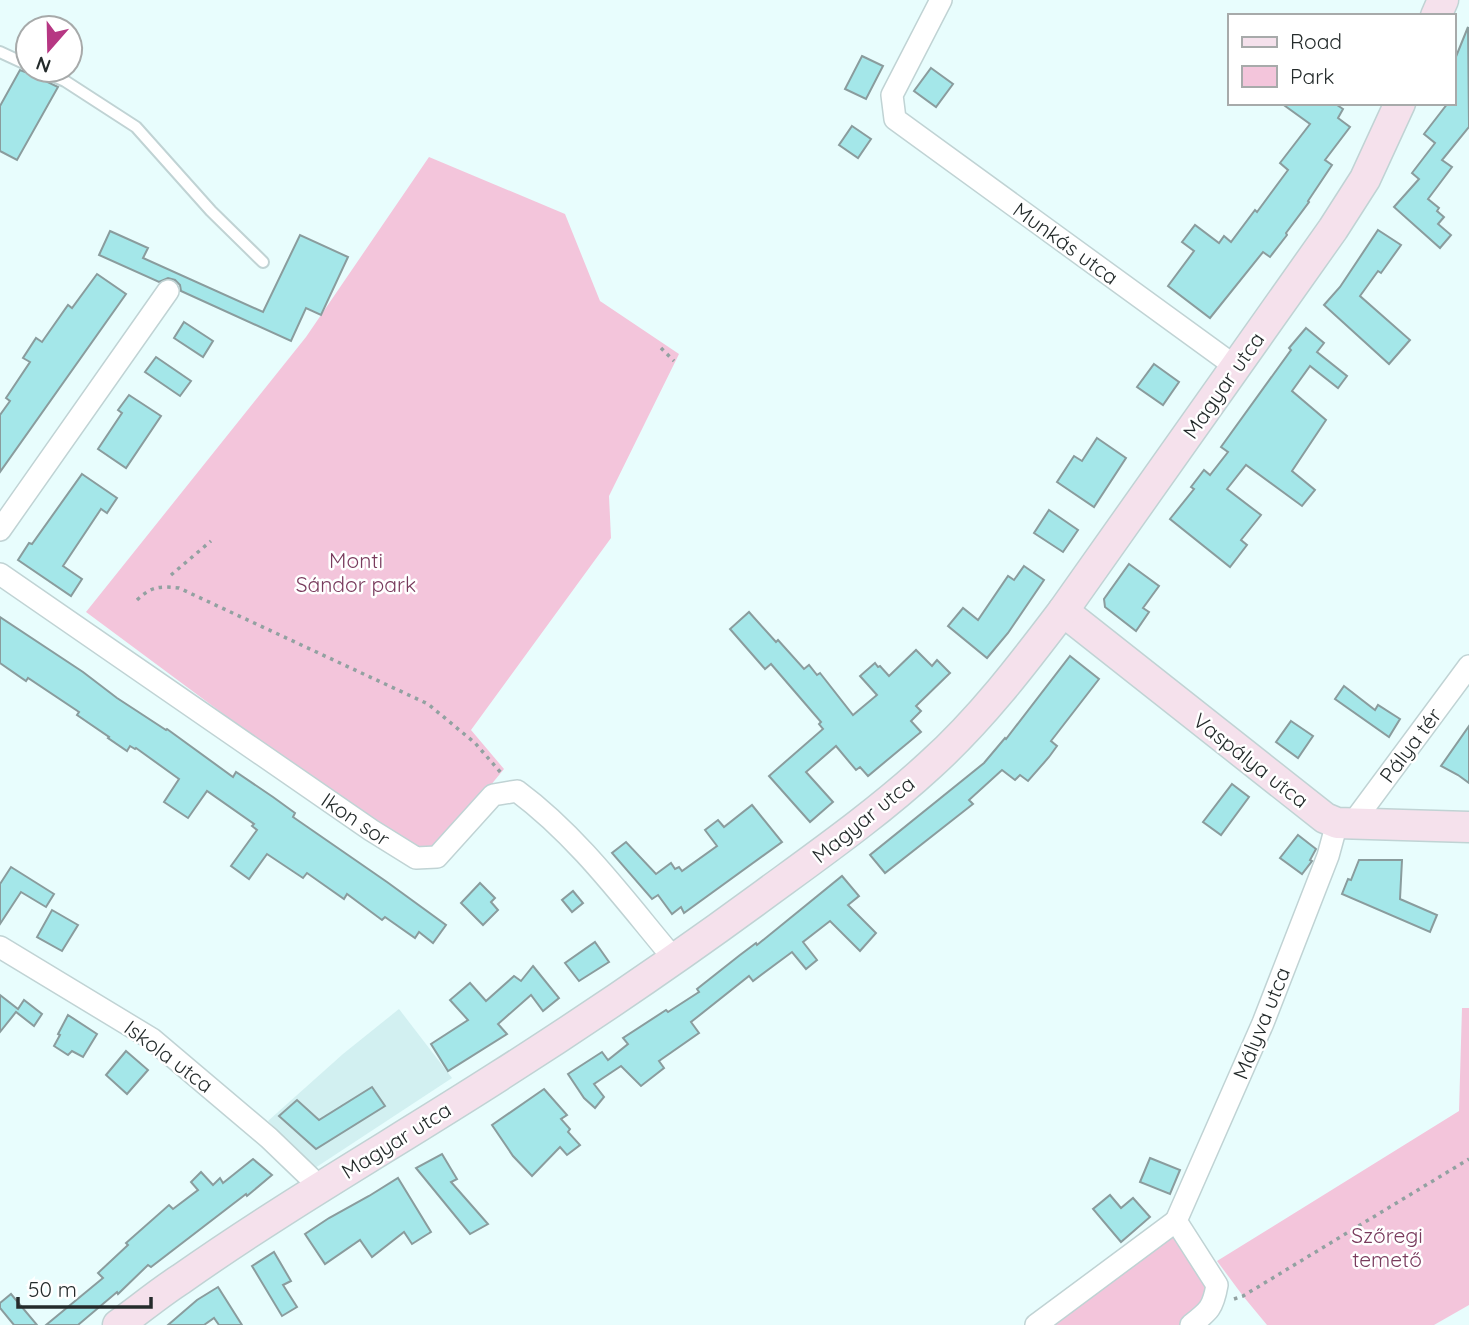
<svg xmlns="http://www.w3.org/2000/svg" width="1469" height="1325" font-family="Quicksand,sans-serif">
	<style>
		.built { fill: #d2f0f1 }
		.green { fill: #f3c5db }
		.building { fill: #a4e7e9; stroke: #8a9c9d; stroke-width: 2 }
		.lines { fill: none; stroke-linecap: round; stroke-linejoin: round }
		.lane-casing { stroke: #c0d3d4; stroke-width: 14 }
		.street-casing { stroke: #c0d3d4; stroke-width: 24 }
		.secondary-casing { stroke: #c0d3d4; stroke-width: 33 }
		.path { stroke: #92a1a1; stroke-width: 3.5; stroke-dasharray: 3.5 5; stroke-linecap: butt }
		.lane { stroke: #fff; stroke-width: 10 }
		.street { stroke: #fff; stroke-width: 21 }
		.secondary { stroke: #f5e1ec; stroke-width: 30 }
		.labels { text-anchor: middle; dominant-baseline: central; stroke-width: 5; stroke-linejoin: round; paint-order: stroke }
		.street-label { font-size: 21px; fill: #242b2b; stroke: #fff }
		.park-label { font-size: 21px; fill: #793b5d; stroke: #fff }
	</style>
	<rect width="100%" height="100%" fill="#e8fdfd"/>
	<!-- built -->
	<polygon class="built" points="399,1009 452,1078 315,1168 268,1121 343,1054"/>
	<!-- green -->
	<g class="green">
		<polygon points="429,157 565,214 600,301 679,354 609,496 611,538 471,730 504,769 439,848 419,852 400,845 86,612 306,337"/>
		<polygon points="1462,1008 1469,1008 1469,1305 1434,1325 1267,1325 1243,1296 1217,1261 1459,1111"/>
		<polygon points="1173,1236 1207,1273 1206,1305 1183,1325 1046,1325"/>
	</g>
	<!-- building -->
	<g class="building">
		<polygon points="1468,27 1469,127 1442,160 1452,167 1428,199 1439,208 1437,211 1444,217 1438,224 1451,235 1440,248 1394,207 1419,179 1412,173 1435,143 1424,134 1448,103 1453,103 1453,64"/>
		<polygon points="862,56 883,66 866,99 845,89"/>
		<polygon points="931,68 953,84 936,107 914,91"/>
		<polygon points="20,70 25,72 31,72 37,77 58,87 17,160 0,151 0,106"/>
		<polygon points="1281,103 1334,103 1343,109 1338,118 1350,127 1325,160 1332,165 1308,201 1309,202 1286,233 1287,235 1270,257 1263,252 1210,318 1168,286 1194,251 1182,242 1195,225 1219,243 1224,236 1231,242 1255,210 1257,212 1288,170 1280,163 1310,124"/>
		<polygon points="852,126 871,139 858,158 839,145"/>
		<polygon points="1378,230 1401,245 1381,273 1378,271 1360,296 1410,340 1389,364 1324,305 1340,287"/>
		<polygon points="110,231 148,248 143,258 263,312 300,235 348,257 321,315 306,308 291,341 181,291 180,285 175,280 168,278 159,282 99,255"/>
		<polygon points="97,274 126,294 0,472 0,415 10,401 6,398 30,362 23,358 36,338 42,342 68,305 72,308"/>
		<polygon points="184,322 213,341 203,357 174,338"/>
		<polygon points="1306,328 1324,343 1317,352 1347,376 1338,388 1310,366 1292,391 1326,420 1292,471 1315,490 1302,506 1246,465 1227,489 1261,515 1241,540 1247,545 1230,567 1170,519 1194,489 1191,487 1204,470 1210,475 1228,452 1221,447 1291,350 1289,348"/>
		<polygon points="156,357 191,381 180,396 145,372"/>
		<polygon points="1154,364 1179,382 1163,405 1137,387"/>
		<polygon points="129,395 161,416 126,468 98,449 122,413 118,410"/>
		<polygon points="1097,438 1126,458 1094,507 1057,482 1074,456 1082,461"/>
		<polygon points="82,474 117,498 107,513 101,509 63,566 82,579 71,596 18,560 29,543 32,544"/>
		<polygon points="1049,510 1078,530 1063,552 1034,533"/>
		<polygon points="1129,564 1159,586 1143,608 1149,612 1136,631 1105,607 1104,599"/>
		<polygon points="1024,566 1044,580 1008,633 987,658 948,626 963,608 978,620 1008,576 1014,580"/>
		<polygon points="749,612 776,642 778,640 804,669 809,665 817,675 820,673 853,715 877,695 860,676 875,663 878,667 880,666 889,676 916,650 932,666 937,660 950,673 916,706 921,711 911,721 921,732 868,776 860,767 856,770 836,746 806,772 833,802 810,822 769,776 823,729 819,724 821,722 771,664 765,669 730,629"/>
		<polygon points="0,617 83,672 117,698 166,730 167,729 233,777 236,772 273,797 295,813 293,817 387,882 446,925 433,943 419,932 415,938 385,917 382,920 347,894 344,899 307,873 303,878 267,854 249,879 231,866 257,830 252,826 254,824 207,791 188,818 164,802 179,779 136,748 135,749 130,746 127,751 108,738 109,737 77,715 79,712 28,678 26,681 0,663"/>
		<polygon points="1070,656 1099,679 1051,741 1057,746 1049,757 1028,781 1020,775 1015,780 1002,770 969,800 973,804 885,873 870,855 984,763 1005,738 1006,739"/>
		<polygon points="1344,686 1375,710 1378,705 1400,719 1389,737 1335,699"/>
		<polygon points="1291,721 1313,736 1298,758 1276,742"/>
		<polygon points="1469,726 1469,783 1458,775 1441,766"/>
		<polygon points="1232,784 1249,797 1221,835 1203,822"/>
		<polygon points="752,805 782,842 684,913 681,907 672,914 658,895 652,899 612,853 626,842 656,874 671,863 675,869 679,867 682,871 717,846 705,830 718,820 724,827"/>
		<polygon points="1298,835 1316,849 1310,860 1312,861 1302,874 1280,858"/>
		<polygon points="1359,860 1402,860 1400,899 1437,915 1430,932 1342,894 1348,879 1351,880"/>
		<polygon points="11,867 54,894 46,907 21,892 0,924 0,884"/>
		<polygon points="842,876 859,896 848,905 876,933 860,951 830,921 803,942 817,960 806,969 792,952 753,981 749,976 691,1022 699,1033 659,1061 664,1068 641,1086 621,1066 594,1084 604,1097 595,1108 584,1098 568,1074 602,1052 608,1060 628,1044 623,1038 666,1010 668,1012 699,992 697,989 740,955 756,943 757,945"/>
		<polygon points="480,883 495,898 491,902 498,910 483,925 461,903"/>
		<polygon points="573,891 583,903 572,912 562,900"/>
		<polygon points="52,910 78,925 62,951 37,937"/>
		<polygon points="595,942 609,962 579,981 565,963"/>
		<polygon points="533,966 559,998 543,1011 531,995 498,1024 507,1034 448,1071 431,1044 468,1020 450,1000 470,983 486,1001 514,976 521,981"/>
		<polygon points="0,995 18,1009 24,1000 42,1014 34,1026 16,1012 0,1032"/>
		<polygon points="68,1015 97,1034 83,1057 72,1051 68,1055 54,1046 60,1035 58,1034"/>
		<polygon points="126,1051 148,1070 127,1094 106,1075"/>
		<polygon points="372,1087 385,1106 316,1149 279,1116 297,1100 319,1120"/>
		<polygon points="544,1089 567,1115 561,1119 570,1129 568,1132 580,1145 567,1155 560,1147 532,1176 513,1156 492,1125"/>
		<polygon points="442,1154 457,1179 451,1182 488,1224 470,1234 416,1168"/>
		<polygon points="1150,1158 1180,1170 1170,1194 1140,1182"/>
		<polygon points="253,1159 272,1175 247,1196 246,1194 151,1267 148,1265 118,1294 117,1292 78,1325 46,1325 103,1278 98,1273 128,1245 126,1243 169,1205 173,1209 198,1190 191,1182 201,1172 213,1185 220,1178 223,1183"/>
		<polygon points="398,1178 431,1232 412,1244 404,1232 372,1257 360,1240 325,1264 305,1234 329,1218 369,1196"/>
		<polygon points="1110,1195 1121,1208 1133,1198 1150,1217 1121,1242 1093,1209"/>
		<polygon points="274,1252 291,1281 283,1285 297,1307 282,1316 252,1266"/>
		<polygon points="218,1287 242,1325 219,1325 214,1318 204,1325 168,1325 197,1300"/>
		<polygon points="11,1294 37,1325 14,1325 0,1308 0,1303"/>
	</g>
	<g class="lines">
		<defs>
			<g id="lane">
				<polyline points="0,52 28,65"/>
				<polyline points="40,70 65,81 136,127 211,211 263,262"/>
			</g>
			<g id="street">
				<polyline points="941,0 892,95 895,119 1236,367"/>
				<polyline points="0,530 168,291"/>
				<path d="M0,574L371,830L416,858L437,857L493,795L517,791C579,837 626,902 675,960"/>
				<polyline points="1352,824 1469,666"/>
				<polyline points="0,947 152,1039 269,1138 321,1188"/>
				<polyline points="1036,1325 1176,1221"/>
				<path d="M1191,1325C1209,1311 1213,1308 1217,1285L1176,1221L1263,1023L1328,856L1337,823"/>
			</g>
			<g id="secondary">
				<polyline points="1436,16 1443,0"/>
				<polyline points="1063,611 1325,818 1337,823 1469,827"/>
				<path d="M118,1325C139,1310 159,1293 181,1279C283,1207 393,1144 499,1076C590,1018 678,958 765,894C821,853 879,812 930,765C981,719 1022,665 1063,611L1333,229L1365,179L1400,103"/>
			</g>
		</defs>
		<!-- lane casing -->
		<use href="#lane" class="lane-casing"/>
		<!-- street casing -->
		<use href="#street" class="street-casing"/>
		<!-- secondary casing -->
		<use href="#secondary" class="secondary-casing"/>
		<!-- path -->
		<g class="path">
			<polyline points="661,348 674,361"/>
			<polyline points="171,575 211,541"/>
			<path d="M137,600C152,586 159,586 179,588L428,704L475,743L502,774"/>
			<polyline points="1234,1299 1243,1296 1469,1159"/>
		</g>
		<!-- lane -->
		<use href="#lane" class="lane"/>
		<!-- street -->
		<use href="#street" class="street"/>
		<!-- secondary -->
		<use href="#secondary" class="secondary"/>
	</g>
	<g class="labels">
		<!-- street labels -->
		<g class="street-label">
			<text transform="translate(1066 243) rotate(36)">Munkás utca</text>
			<text transform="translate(1223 385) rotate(-55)">Magyar utca</text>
			<text transform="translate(1410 745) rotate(-53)">Pálya tér</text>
			<text transform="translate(1251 760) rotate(38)">Vaspálya utca</text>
			<text transform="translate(356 819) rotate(34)">Ikon sor</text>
			<text transform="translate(863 819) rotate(-39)">Magyar utca</text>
			<text transform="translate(1261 1023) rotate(-68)">Mályva utca</text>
			<text transform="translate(169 1056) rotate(37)">Iskola utca</text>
			<text transform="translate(396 1140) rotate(-32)">Magyar utca</text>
		</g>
		<!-- park labels -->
		<g class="park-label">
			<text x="356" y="560">Monti<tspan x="356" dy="24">Sándor park</tspan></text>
			<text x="1387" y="1235">Szőregi<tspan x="1387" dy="24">temető</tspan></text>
		</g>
	</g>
	<!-- legend -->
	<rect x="1228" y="14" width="228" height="91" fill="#ffffff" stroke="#a7aaaa" stroke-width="2"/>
	<rect x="1242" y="37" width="35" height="10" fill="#f5e1ec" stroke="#a7aaaa" stroke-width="2"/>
	<text x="1290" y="49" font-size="21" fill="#242b2b">Road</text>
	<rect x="1242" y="66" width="35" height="21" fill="#f3c5db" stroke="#a7aaaa" stroke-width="2"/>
	<text x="1290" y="84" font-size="21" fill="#242b2b">Park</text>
	<!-- north arrow -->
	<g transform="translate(49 49) rotate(200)"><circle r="33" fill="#ffffff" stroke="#a7aaaa" stroke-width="2"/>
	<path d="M0-5L12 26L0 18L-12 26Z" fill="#b63783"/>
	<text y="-10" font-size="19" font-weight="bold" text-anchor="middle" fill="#242b2b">N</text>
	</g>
	<!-- scale -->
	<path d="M18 1297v10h133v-10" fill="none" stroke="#242b2b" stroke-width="3.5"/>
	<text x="28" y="1297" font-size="21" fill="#242b2b" stroke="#ffffff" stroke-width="5" paint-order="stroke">50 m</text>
</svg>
